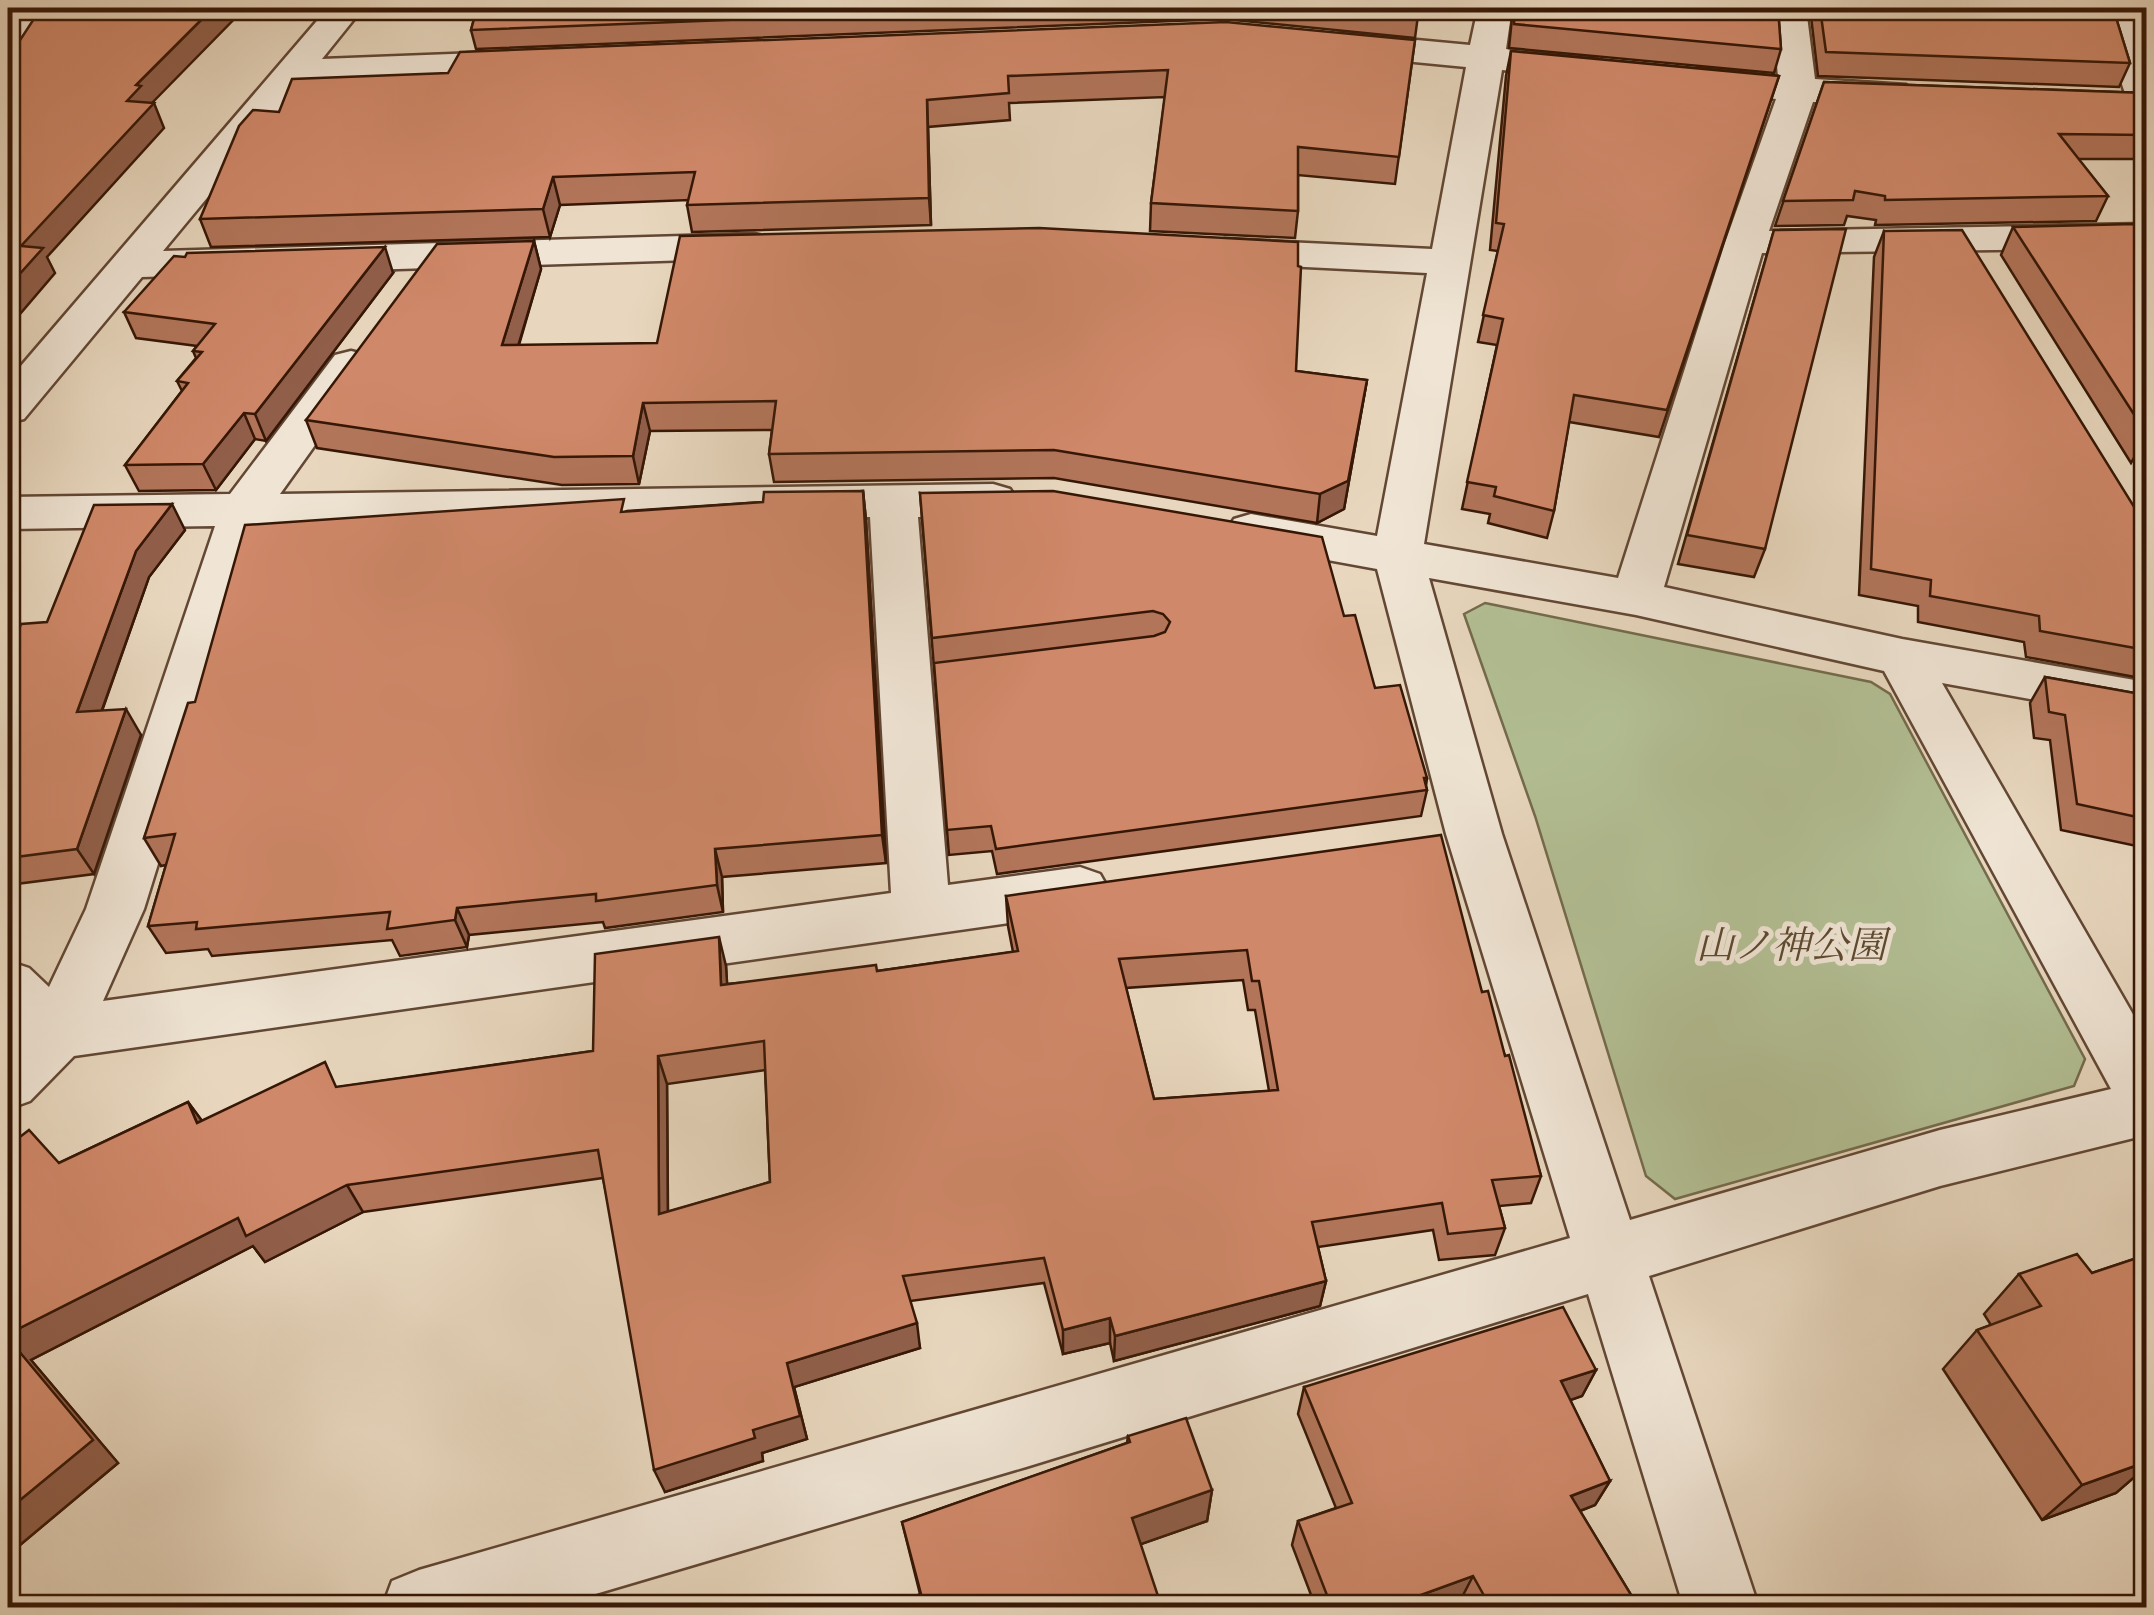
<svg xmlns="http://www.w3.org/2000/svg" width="2154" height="1615" font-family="Cardo,'Noto Serif JP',serif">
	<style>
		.green { fill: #b3bf94; stroke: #746b4d; stroke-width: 2.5 }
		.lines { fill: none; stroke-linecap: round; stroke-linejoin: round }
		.street-casing { stroke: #624734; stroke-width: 5 }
		.street { fill: #f0e5d5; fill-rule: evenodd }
		.wall { fill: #b2755a; stroke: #361706; stroke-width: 2.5; fill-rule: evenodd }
		.shaded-wall { fill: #915f4a; stroke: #361706; stroke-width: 2.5 }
		.building { fill: #cf8869; stroke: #361706; stroke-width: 2.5; fill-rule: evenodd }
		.labels { text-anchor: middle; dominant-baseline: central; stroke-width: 10; stroke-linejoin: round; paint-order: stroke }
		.park-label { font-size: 38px; font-style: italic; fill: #5c4931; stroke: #f0e5d5 }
	</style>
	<rect width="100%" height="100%" fill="#e8d7be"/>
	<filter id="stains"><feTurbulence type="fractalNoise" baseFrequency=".002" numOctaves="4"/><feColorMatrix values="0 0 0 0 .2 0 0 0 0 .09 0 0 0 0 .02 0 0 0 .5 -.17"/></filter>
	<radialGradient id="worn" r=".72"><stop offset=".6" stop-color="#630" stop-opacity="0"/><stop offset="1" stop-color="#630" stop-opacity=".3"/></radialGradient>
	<!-- green -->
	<polygon class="green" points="1485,603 1871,682 1890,694 2085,1059 2074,1086 1675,1199 1646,1176 1535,816 1464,614"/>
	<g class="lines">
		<defs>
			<g id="street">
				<polygon points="8,8 50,11 56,18 21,73 8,76 8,38 14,29 8,28"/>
				<polygon points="328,8 363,8 322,59 527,51 540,54 545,62 540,70 527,73 304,81 163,251 754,234 768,237 774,246 768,255 754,258 142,277 24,419 8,423 8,381"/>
				<path d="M1478,8H1512L1506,49L1597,59L1602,67L1597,75L1584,78L1502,70L1424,544L1618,578L1725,243L1776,99L1687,87L1682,79L1687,71L1700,68L1778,77L1772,8H1806L1815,79L1906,85L1912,93L1906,101L1893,104L1813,102L1769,231L2146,224V248L1762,253L1664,587L1902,639L2146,682V720L1942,683L2146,1037V1135L1940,1186L1649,1276L1759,1608H1684L1588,1294L1026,1467L548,1608H382L392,1581L419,1570L1570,1238L1446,834L1377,569L1251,546L1234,541L1227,530L1234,519L1251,514L1377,536L1427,273L1225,263L1211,260L1204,251L1211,242L1225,239L1432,249L1466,67L1342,55L1329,52L1324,44L1329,36L1342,33L1470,45ZM1429,578L1636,615L1884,671L2111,1089L1940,1130L1630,1220L1502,834Z"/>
				<polygon points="2098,8 2132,8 2146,48 2146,111 2133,108 2127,100"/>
				<path d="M351,351L367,355L373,364L280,494L993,484L1010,489L1017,500L1010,511L993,516L918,517L948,885L1080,867L1100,874L1109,890L1100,906L1080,913L74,1056L30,1101L8,1109V1043L18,1033L8,1023V961L29,968L49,987L86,909L215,526L8,529V497L230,494L335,355ZM870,517L891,893L103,1001L144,909L263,525Z"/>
			</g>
		</defs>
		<!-- street casing -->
		<use href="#street" class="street-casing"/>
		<!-- street -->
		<use href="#street" class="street"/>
	</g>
	<!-- wall -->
	<g class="wall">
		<polygon points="477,8 1419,8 1415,38 1224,19 476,49 471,30"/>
		<polygon points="1513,8 1778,8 1781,49 1774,73 1509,48"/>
		<polygon points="1810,8 2113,8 2130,63 2119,87 1818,76"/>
		<polygon points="2136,8 2146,8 2146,39"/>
		<polygon points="1415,40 1395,184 1298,175 1298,211 1295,238 1150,231 1151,203 1165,97 1009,103 1010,120 928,127 931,225 692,232 687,205 689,200 560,205 550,237 211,247 200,219 279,112"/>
		<polygon points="1511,51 1779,76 1659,437 1569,422 1554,511 1547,538 1488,523 1490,514 1462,509 1497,345 1478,342 1498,251 1490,250 1506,76"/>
		<polygon points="1824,82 2146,93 2146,159 2078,159 2108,196 2096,221 1875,225 1876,220 1847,216 1844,225 1775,226"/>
		<polygon points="2013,227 2146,240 2146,473 2135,456 2131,463 2001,255"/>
		<polygon points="1774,230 1765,549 1754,577 1678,564"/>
		<polygon points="1884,231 2141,518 2146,520 2146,679 2026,657 2024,642 1918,622 1918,606 1859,595 1874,257"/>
		<polygon points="534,241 541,269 519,345 1296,371 1367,380 1344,509 1317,523 1054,478 774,482 769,454 772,430 650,431 639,484 562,485 317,448 306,420"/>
		<polygon points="393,273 266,441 255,439 216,490 139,491 125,465 182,391 177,381 196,358 193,351 197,346 136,338 124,312"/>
		<polygon points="863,491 866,520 886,863 722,877 723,912 605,928 603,922 469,935 467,947 400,956 392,940 212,956 208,949 166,953 148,926 166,865 161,866 144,838 195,702 627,511 763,502"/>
		<polygon points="920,493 1344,616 1375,688 1427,778 1426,786 1427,790 1421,816 997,874 992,851 949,855"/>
		<polygon points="185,530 149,577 102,711 141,735 94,874 8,885 8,644 13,645"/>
		<polygon points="2045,677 2146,695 2146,848 2061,830 2050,740 2034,738 2030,703"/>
		<path d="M1006,896L1482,992L1505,1056L1541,1176L1531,1203L1499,1206L1505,1228L1495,1255L1439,1260L1433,1230L1318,1247L1326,1281L1320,1306L1114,1361L1110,1343L1063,1354L1044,1283L910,1301L920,1348L794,1387L807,1439L762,1453L763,1461L665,1492L603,1178L363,1212L265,1262L253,1246L31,1360L118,1463L8,1555V1146L59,1163L188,1102L202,1121L339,1087L593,1051L726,966L727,984L877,971L1013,952L1008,926ZM1243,980L1248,1010H1255L1269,1091L1154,1099L1126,988ZM765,1070L770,1182L668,1212L667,1084Z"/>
		<polygon points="2146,1255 2146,1467 2116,1493 2042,1520 1943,1369 1977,1330 1991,1325 1984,1314 2019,1274 2092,1273"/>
		<polygon points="1596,1370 1582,1396 1570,1400 1610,1481 1595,1505 1580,1511 1639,1608 1466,1608 1461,1599 1437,1608 1316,1608 1292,1545 1298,1521 1336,1508 1298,1414 1304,1387"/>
		<polygon points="1128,1436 1212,1490 1207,1521 1141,1544 920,1594 902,1522 1127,1443"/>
	</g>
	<!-- shaded-wall -->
	<g class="shaded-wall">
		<polygon points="213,8 245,8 149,106 154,103 164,128 47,257 55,273 8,328 8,287 21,246 127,101 136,85"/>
		<polygon points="927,100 928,127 931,225 929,198"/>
		<polygon points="553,177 560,205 550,237 543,209"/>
		<polygon points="534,241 541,269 510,373 502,345"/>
		<polygon points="385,247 393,273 266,441 255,414"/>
		<polygon points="1367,380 1344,509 1317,523 1320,494"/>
		<polygon points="643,403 650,431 639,484 633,456"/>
		<polygon points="244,413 255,439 216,490 203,464"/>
		<polygon points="863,491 866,520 886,863 882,835"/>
		<polygon points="172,504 185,530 149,577 92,738 77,712 136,551"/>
		<polygon points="126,709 141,735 94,874 77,849"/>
		<polygon points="715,849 722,877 723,912 717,885"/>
		<polygon points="457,908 469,935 467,947 455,920"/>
		<polygon points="719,937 726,966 729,1014 721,985"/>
		<polygon points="658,1056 667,1084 668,1241 659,1214"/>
		<polygon points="188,1102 208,1129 197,1123"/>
		<polygon points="347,1185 363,1212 265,1262 253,1246 31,1360 118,1463 8,1555 8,1334 238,1218"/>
		<polygon points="1326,1281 1320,1306 1114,1361 1115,1336"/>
		<polygon points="1110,1318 1110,1343 1063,1354 1063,1330"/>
		<polygon points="917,1323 920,1348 794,1387 807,1439 762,1453 763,1461 665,1492 654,1470 753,1430 787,1363"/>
		<polygon points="1596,1370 1582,1396 1548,1408 1561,1381"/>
		<polygon points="2146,1462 2146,1467 2116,1493 2042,1520 2082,1485"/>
		<polygon points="1610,1481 1595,1505 1557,1520 1571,1496"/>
		<polygon points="1212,1490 1207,1521 1130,1548 1132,1518"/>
		<polygon points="1473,1576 1461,1599 1437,1608 1385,1608"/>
	</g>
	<!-- building -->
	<g class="building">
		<polygon points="41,8 213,8 136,85 141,86 127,101 154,103 21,246 43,248 8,287 8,52 13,51"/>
		<polygon points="477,8 1034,8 471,30"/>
		<polygon points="1303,8 1419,8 1418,18"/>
		<polygon points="1515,8 1778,8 1781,49 1514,24"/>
		<polygon points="1820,8 2113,8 2130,63 1826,52"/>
		<polygon points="1226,22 1415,40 1399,157 1298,147 1298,211 1151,203 1168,70 1008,76 1009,93 927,100 929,198 687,205 695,172 553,177 543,209 200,219 239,126 253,110 279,112 292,79 448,73 460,52"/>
		<polygon points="1511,51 1779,76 1667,410 1574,395 1554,511 1494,496 1496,487 1467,482 1503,319 1483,315 1504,224 1496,223"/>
		<polygon points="1824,82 2146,93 2146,135 2059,134 2108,196 1885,200 1885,196 1855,191 1853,200 1783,201"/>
		<polygon points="2134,224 2146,240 2146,433 2013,227"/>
		<polygon points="1039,228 1298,242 1298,266 1301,267 1296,371 1367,380 1348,481 1320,494 1054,450 769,454 776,401 643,403 633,456 554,457 306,420 437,244 534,241 502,345 657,343 680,236"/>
		<polygon points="1846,229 1765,549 1687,535 1774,230"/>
		<polygon points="1962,230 2141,518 2146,520 2146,650 2040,631 2039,616 1930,596 1931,580 1871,569 1884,231"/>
		<polygon points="385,247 255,414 244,413 203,464 125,465 188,383 177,381 202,352 193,351 215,324 124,312 174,256 185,257 187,253"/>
		<polygon points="863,491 882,835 715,849 717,885 596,901 596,894 457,908 455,920 387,929 390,912 196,929 197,922 148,926 175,834 144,838 188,703 195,702 245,525 624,499 621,512 763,502 764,492"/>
		<polygon points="1053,491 1322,537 1344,616 1355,615 1375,688 1400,685 1427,778 1424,778 1427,790 996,849 991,826 947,830 934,663 1154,636 1165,632 1170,622 1163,614 1153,611 932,638 920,493"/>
		<polygon points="172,504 136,551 77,712 126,709 77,849 8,858 8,644 13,645 21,624 47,622 94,505"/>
		<polygon points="2045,677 2146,695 2146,819 2077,804 2065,715 2049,712"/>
		<path d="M1441,835L1482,992L1488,991L1505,1056L1509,1055L1541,1176L1492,1180L1505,1228L1448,1234L1442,1203L1312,1222L1326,1281L1115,1336L1110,1318L1063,1330L1044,1258L903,1276L917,1323L787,1363L800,1416L753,1430L755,1438L654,1470L598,1150L347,1185L246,1236L238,1218L8,1334V1146L29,1130L59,1163L188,1102L197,1123L325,1062L336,1087L593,1051L595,954L719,937L721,985L876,965L877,971L1018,951L1006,896ZM1247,950L1252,981H1259L1278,1090L1154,1099L1119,959ZM764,1041L770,1182L659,1214L658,1056Z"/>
		<polygon points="2077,1254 2092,1273 2146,1255 2146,1428 2140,1431 2146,1440 2146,1462 2082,1485 1977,1330 2041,1306 2019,1274"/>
		<polygon points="1563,1307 1596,1370 1561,1381 1610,1481 1571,1496 1639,1608 1491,1608 1473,1576 1385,1608 1332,1608 1298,1521 1352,1503 1304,1387"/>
		<polygon points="8,1338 93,1440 8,1510"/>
		<polygon points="1186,1418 1212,1490 1132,1518 1162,1608 880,1608 921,1594 902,1522 1130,1442 1128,1436"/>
		<polygon points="2098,1599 2101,1607 2146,1603 2146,1608 1999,1608"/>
	</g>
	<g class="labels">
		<!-- park labels -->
		<g class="park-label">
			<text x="1791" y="946">山ノ神公園</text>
		</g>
	</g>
	<!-- margin -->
	<rect width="2154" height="1615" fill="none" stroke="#e8d7be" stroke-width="40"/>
	<rect x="10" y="10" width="2134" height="1595" fill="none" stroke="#361706" stroke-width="5"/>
	<rect x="20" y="20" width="2114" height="1575" fill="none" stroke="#361706" stroke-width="2.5"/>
	<rect width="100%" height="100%" filter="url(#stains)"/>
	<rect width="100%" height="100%" fill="url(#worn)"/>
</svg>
